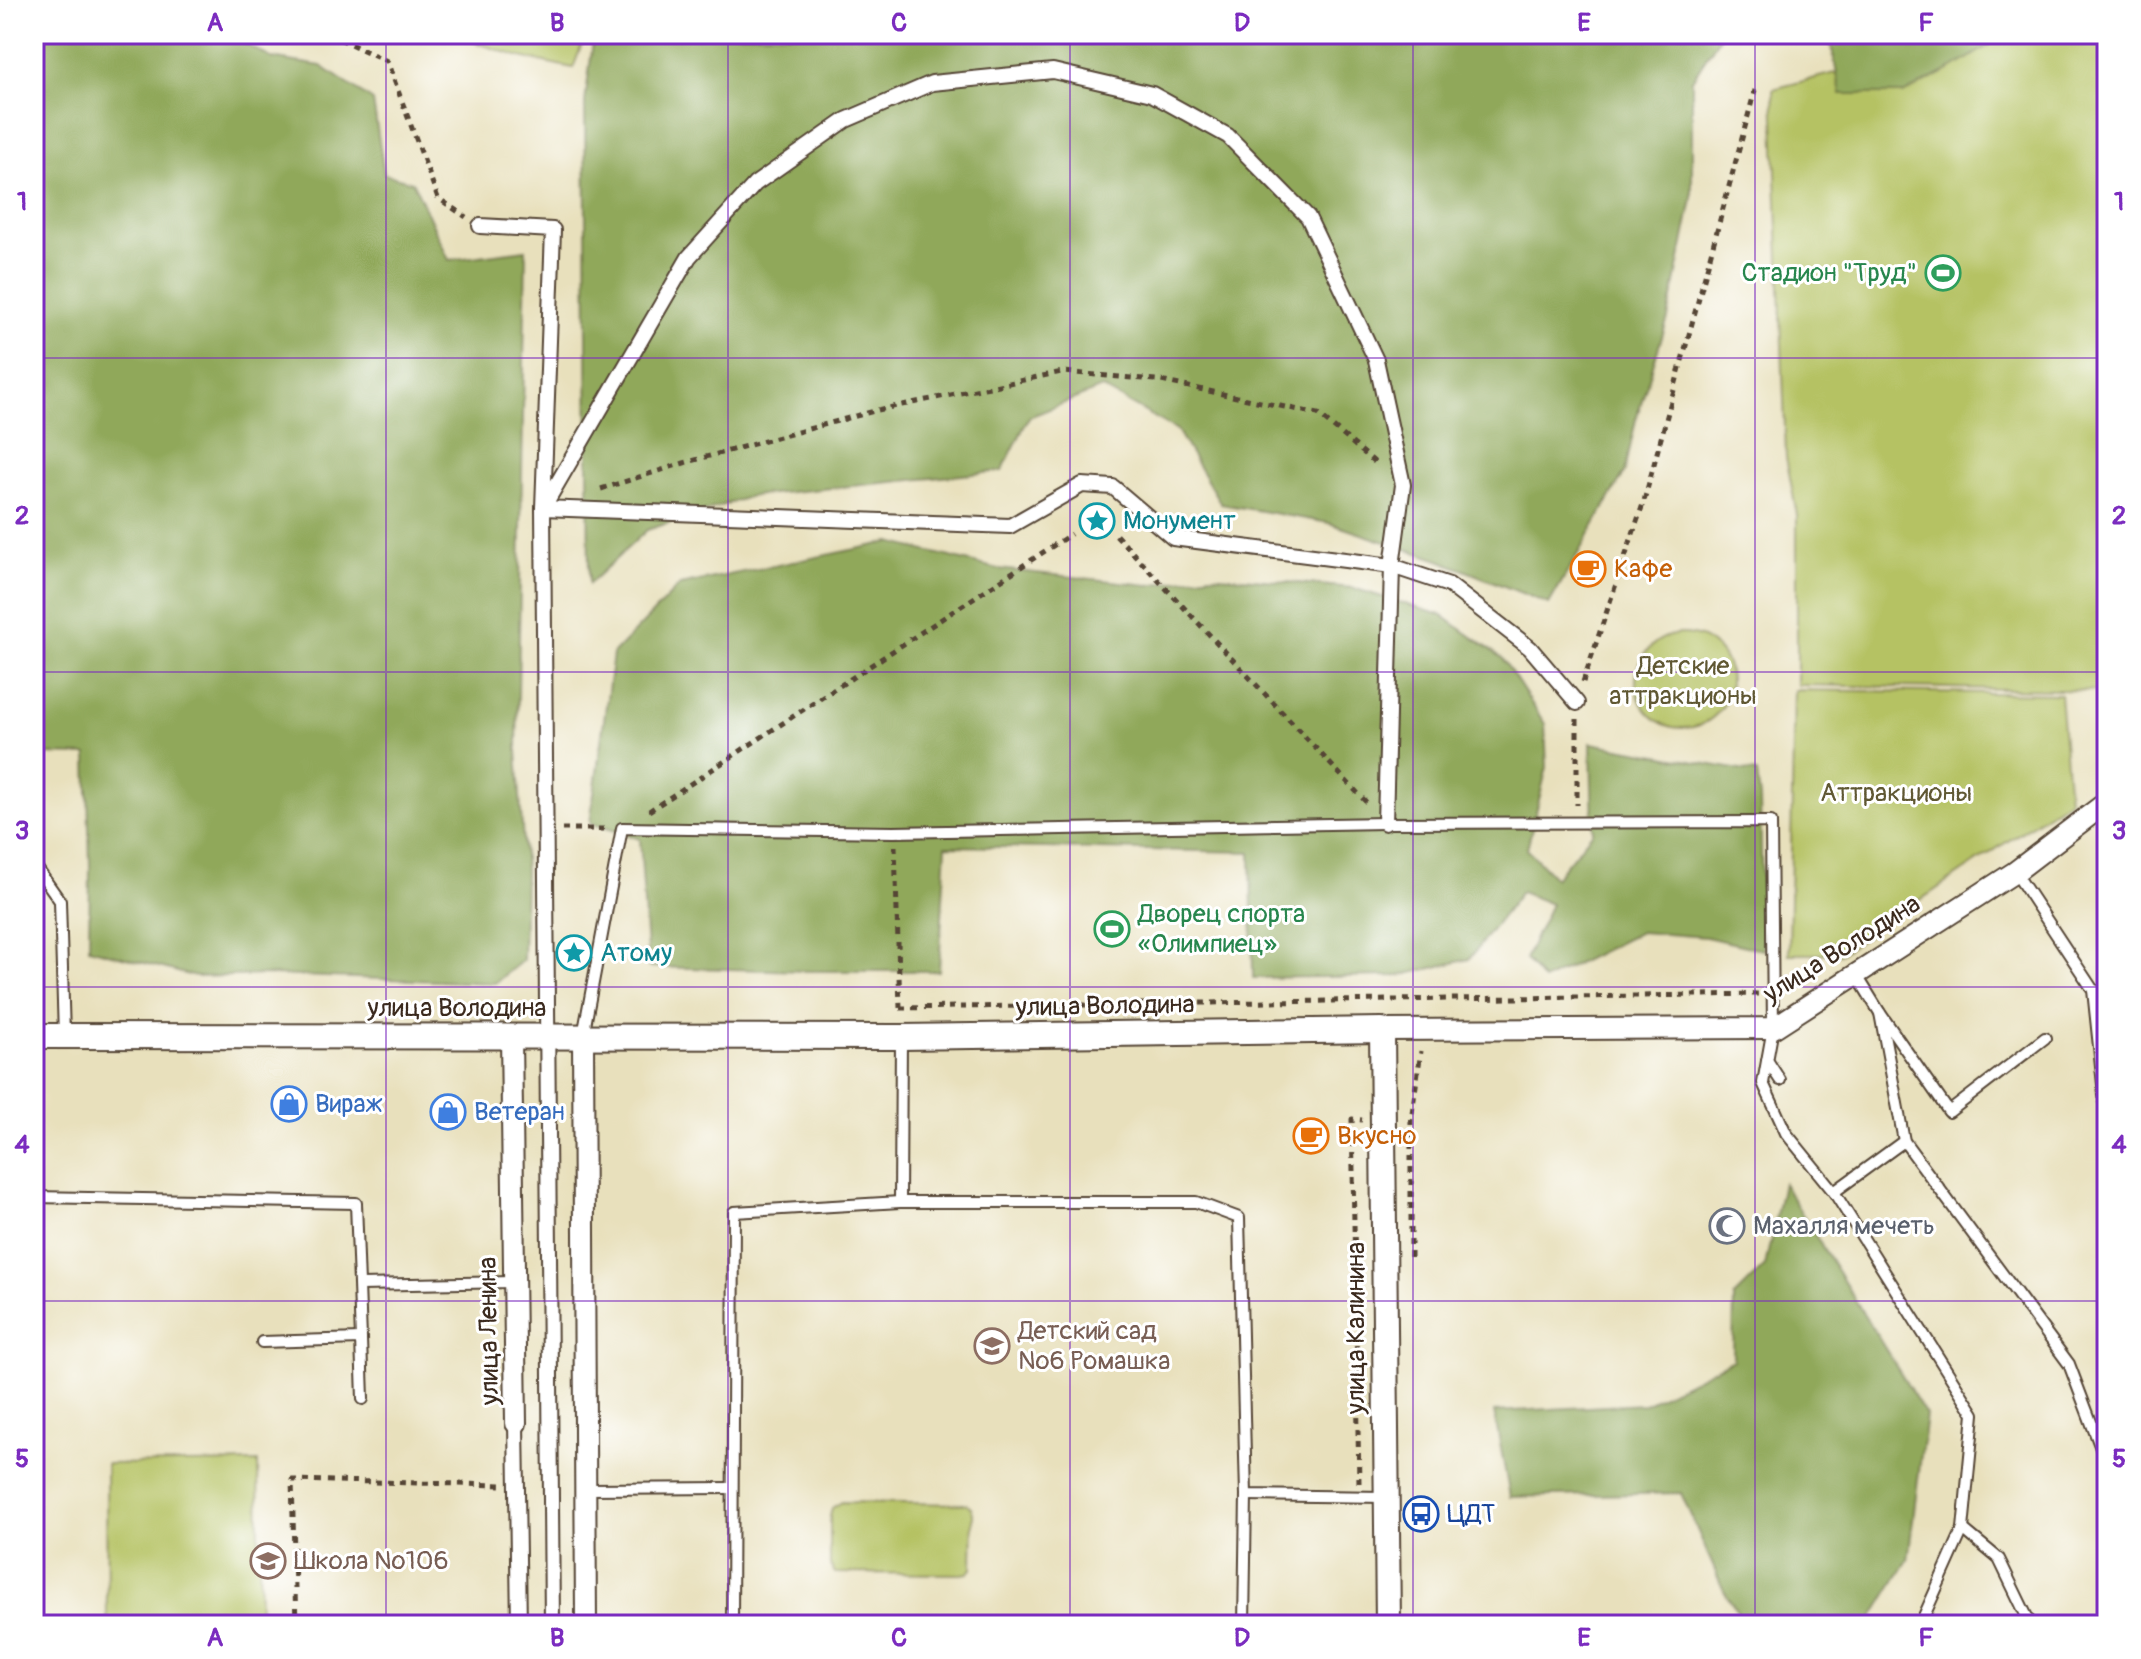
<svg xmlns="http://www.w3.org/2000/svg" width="2141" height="1659" font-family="Pangolin,sans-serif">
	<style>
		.green { fill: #b5c264; stroke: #787641; stroke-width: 2 }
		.forest { fill: #90a85a; stroke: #66693c; stroke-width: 2 }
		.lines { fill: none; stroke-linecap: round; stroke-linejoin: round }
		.service-casing { stroke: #554536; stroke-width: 14 }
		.pedestrian-casing { stroke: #554536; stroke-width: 18 }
		.minor-casing { stroke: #554536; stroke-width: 24 }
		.tertiary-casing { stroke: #554536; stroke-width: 28 }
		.path { stroke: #554536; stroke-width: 5; stroke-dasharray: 6 6; stroke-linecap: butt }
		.service { stroke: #fff; stroke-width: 10 }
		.pedestrian { stroke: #fff; stroke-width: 14 }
		.minor { stroke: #fff; stroke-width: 20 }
		.tertiary { stroke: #fff; stroke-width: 24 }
		.grid { fill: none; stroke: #7b2cbf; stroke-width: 2; stroke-opacity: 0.55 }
		.labels { text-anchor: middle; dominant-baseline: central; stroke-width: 6; stroke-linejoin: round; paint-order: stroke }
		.leisure-label { font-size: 26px; fill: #27864d; stroke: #fff; text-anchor: end }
		.culture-label { font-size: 26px; fill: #0d838f; stroke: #fff; text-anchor: start }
		.food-label { font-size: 26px; fill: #c56008; stroke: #fff; text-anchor: start }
		.park-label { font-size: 26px; fill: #605833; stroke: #fff }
		.street-label { font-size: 26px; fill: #3b2a1e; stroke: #fff }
		.shop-label { font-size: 26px; fill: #366cbe; stroke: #fff; text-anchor: start }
		.worship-label { font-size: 26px; fill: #5b616d; stroke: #fff; text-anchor: start }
		.education-label { font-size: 26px; fill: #785e54; stroke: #fff; text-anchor: start }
		.transit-label { font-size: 26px; fill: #164399; stroke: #fff; text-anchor: start }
		.neatline { fill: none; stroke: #7b2cbf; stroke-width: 3 }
		.grid-label { font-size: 26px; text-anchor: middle; font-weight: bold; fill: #7b2cbf }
	</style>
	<rect width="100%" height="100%" fill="#fff"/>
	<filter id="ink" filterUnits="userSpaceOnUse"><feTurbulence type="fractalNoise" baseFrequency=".0125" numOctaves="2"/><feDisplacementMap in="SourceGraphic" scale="16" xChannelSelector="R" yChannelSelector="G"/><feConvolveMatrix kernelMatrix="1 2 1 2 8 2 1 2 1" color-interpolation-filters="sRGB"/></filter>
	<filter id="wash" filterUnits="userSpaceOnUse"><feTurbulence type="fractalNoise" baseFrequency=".006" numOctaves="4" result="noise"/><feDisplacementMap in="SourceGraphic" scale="32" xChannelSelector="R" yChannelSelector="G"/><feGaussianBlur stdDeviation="1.8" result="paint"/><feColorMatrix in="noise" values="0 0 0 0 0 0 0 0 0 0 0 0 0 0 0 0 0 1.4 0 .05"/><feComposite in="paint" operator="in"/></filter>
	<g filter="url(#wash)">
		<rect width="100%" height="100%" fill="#e8e0bc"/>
		<!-- green -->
		<g class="green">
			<polygon points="449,34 586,34 573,68 520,57"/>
			<polygon points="1984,34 2107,34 2107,691 1797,685 1797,515 1786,457 1773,89"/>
			<circle cx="1683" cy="681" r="47"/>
			<polygon points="1794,690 2060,694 2069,800 1840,954 1789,954"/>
			<polygon points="258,1462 260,1625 107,1625 106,1464"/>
			<polygon points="842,1502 967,1504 971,1507 973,1514 972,1569 968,1573 961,1574 835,1573 830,1565 830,1516 832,1508"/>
		</g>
		<!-- forest -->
		<g class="forest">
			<polygon points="34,34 227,34 271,58 321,66 373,101 384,174 413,182 449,260 526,250 517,750 525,872 523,960 495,983 270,975 196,977 89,948 90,866 87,755 34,754"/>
			<polygon points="594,34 1721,34 1692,80 1692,199 1668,318 1636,419 1625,472 1549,604 1439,560 1329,523 1221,504 1177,430 1102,388 1029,417 1002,471 751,496 647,530 589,584 585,102"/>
			<polygon points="1829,34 2007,34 1953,68 1903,94 1841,94"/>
			<polygon points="890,542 998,569 1149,585 1210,575 1353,588 1441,615 1502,658 1545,724 1547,767 1527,849 1555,878 1593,832 1591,743 1757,773 1760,798 1763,950 1706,937 1640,932 1543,981 1525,959 1551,904 1521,892 1469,959 1399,976 1253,978 1251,852 946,846 939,971 808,971 648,967 640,839 590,823 613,654 680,585"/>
			<polygon points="1783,1183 1926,1415 1908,1560 1868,1625 1746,1625 1724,1591 1681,1493 1510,1497 1494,1412 1645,1404 1733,1360 1734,1297 1765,1266"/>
		</g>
	</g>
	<g filter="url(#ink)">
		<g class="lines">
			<defs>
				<g id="service">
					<polyline points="34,864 60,901 64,1036"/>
					<polyline points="2015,872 2093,990 2107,993"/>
					<polyline points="1856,974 1880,1013 1949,1112 2045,1038"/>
					<polyline points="2093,990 2107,1123"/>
					<polyline points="1880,1013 1904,1141 2069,1364 2107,1464"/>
					<polyline points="583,1036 622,828 894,832 1385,823 1771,822 1773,1028 1763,1083 1786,1133 1834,1192 1974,1414 1963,1529 1920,1625"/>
					<polyline points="901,1037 900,1202 1196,1202 1239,1218 1246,1495 1385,1497"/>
					<polyline points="1767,1060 1780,1080"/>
					<polyline points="1834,1192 1904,1141"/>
					<polyline points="34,1197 356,1203 361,1339"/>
					<polyline points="360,1285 513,1282"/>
					<polyline points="262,1342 361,1339 363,1399"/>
					<polyline points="586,1489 732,1488"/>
					<polyline points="1963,1529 1999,1559 2028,1619 2029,1625"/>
					<polyline points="732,1625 734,1212 900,1202"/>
					<polyline points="1244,1625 1246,1495"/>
				</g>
				<g id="pedestrian">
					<polyline points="480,226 553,230 543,508 552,1625"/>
					<polyline points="1385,823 1392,566 1403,485 1376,360 1308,217 1228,136 1152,94 1053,71 932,83 846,120 755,184 689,257 543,508 1010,526 1082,485 1113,487 1173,538 1392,566 1449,585 1530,648 1577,703"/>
					<polyline points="516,1423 519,1625"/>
				</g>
				<g id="minor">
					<polyline points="1382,1030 1773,1028 2015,872 2107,802"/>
					<polyline points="511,1036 516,1423"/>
					<polyline points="583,1036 586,1625"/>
				</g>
				<polyline id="tertiary" points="34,1036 901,1037 1382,1030 1388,1625"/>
			</defs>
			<!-- service casing -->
			<use href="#service" class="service-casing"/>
			<!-- pedestrian casing -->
			<use href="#pedestrian" class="pedestrian-casing"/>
			<!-- minor casing -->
			<use href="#minor" class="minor-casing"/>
			<!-- tertiary casing -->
			<use href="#tertiary" class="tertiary-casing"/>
			<!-- path -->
			<g class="path">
				<polyline points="329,34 387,61 438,198 466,217"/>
				<polyline points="601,489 684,463 878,410 1062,372 1156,380 1318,414 1378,465"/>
				<polyline points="1116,535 1367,803"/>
				<polyline points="1583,682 1644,501 1755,90"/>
				<polyline points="1577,719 1577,805"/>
				<polyline points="649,811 1071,534"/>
				<polyline points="562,829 608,829"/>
				<polyline points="895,846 900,1008"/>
				<polyline points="900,1008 1759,994"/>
				<polyline points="1411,1257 1411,1120 1421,1051"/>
				<polyline points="1359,1483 1352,1119 1362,1120"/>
				<polyline points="296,1625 292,1480 501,1485"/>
			</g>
			<!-- service -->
			<use href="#service" class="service"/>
			<!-- pedestrian -->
			<use href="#pedestrian" class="pedestrian"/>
			<!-- minor -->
			<use href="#minor" class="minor"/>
			<!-- tertiary -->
			<use href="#tertiary" class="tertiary"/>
		</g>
	</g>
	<!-- grid -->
	<path class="grid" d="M386,34V1625M728,34V1625M1070,34V1625M1413,34V1625M1755,34V1625M34,358H2107M34,672H2107M34,987H2107M34,1301H2107"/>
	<!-- icons -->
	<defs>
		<symbol id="stadium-ring" viewBox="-11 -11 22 22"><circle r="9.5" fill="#fff" stroke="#2e9e5b" stroke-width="1.5"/><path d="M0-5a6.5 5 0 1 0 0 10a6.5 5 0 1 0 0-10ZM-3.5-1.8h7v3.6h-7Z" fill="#2e9e5b"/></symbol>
		<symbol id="sight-ring" viewBox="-11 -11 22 22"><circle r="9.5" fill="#fff" stroke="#0f9aa8" stroke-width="1.5"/><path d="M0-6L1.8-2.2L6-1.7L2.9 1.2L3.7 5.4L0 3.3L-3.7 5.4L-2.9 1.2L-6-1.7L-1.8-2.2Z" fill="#0f9aa8"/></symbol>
		<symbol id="cafe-ring" viewBox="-11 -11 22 22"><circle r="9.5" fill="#fff" stroke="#e8710a" stroke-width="1.5"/><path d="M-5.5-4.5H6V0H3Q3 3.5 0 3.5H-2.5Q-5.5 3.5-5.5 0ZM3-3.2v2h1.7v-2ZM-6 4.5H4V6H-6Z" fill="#e8710a"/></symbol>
		<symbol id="shop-ring" viewBox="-11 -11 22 22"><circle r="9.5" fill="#fff" stroke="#3f7fe0" stroke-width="1.5"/><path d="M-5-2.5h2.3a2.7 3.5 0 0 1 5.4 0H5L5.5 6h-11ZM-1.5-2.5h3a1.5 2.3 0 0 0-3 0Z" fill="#3f7fe0"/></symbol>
		<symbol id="mosque-ring" viewBox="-11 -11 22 22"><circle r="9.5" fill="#fff" stroke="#6b7280" stroke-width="1.5"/><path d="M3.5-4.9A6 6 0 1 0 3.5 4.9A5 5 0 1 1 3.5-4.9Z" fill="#6b7280"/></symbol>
		<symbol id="school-ring" viewBox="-11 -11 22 22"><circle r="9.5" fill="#fff" stroke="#8d6e63" stroke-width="1.5"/><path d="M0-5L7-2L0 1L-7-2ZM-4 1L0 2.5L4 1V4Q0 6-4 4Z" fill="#8d6e63"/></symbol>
		<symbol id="bus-ring" viewBox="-11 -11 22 22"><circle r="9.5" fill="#fff" stroke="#1a4fb4" stroke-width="1.5"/><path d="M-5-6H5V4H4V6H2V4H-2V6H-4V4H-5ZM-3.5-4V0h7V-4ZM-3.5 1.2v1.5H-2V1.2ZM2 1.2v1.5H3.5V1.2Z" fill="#1a4fb4"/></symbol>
	</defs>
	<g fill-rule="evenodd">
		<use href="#stadium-ring" x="1923" y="253" width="40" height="40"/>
		<use href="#sight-ring" x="1077" y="501" width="40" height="40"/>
		<use href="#cafe-ring" x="1568" y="549" width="40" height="40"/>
		<use href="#stadium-ring" x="1092" y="909" width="40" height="40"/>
		<use href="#sight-ring" x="554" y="933" width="40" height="40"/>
		<use href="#shop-ring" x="269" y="1084" width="40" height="40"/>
		<use href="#shop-ring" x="428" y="1092" width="40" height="40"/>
		<use href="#cafe-ring" x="1291" y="1116" width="40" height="40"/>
		<use href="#mosque-ring" x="1707" y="1206" width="40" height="40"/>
		<use href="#school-ring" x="972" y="1326" width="40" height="40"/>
		<use href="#bus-ring" x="1401" y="1494" width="40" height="40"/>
		<use href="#school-ring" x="248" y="1541" width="40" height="40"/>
	</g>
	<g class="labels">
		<!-- leisure labels -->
		<g class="leisure-label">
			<text x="1917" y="273">Стадион "Труд"</text>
			<text x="1138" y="914" text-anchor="start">Дворец спорта<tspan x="1138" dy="30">«Олимпиец»</tspan></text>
		</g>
		<!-- culture labels -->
		<g class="culture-label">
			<text x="1123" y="521">Монумент</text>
			<text x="600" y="953">Атому</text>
		</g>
		<!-- food labels -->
		<g class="food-label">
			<text x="1614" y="569">Кафе</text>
			<text x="1337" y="1136">Вкусно</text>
		</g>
		<!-- park labels -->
		<g class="park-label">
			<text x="1683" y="666">Детские<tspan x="1683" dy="30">аттракционы</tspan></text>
			<text x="1896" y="793">Аттракционы</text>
		</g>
		<!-- street labels -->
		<g class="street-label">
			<text transform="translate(1842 949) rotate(-32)">улица Володина</text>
			<text transform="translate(1105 1006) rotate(-1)">улица Володина</text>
			<text x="457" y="1008">улица Володина</text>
			<text transform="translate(1356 1328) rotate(-90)">улица Калинина</text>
			<text transform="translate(489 1331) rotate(-91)">улица Ленина</text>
		</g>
		<!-- shop labels -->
		<g class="shop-label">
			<text x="315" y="1104">Вираж</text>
			<text x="474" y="1112">Ветеран</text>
		</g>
		<!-- worship labels -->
		<g class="worship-label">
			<text x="1753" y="1226">Махалля мечеть</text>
		</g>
		<!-- education labels -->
		<g class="education-label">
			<text x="1018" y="1331">Детский сад<tspan x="1018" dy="30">№6 Ромашка</tspan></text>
			<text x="294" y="1561">Школа №106</text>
		</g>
		<!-- transit labels -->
		<g class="transit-label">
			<text x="1447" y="1514">ЦДТ</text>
		</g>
	</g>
	<!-- margin -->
	<rect width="2141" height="1659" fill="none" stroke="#fff" stroke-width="88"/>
	<rect x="44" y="44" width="2053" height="1571" class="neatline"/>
	<g class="grid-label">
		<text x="215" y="31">A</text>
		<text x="557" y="31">B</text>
		<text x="899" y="31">C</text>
		<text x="1242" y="31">D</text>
		<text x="1584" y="31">E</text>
		<text x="1926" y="31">F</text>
		<text x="22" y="210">1</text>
		<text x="2119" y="210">1</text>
		<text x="22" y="524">2</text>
		<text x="2119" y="524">2</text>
		<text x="22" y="839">3</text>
		<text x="2119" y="839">3</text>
		<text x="22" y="1153">4</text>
		<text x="2119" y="1153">4</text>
		<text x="22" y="1467">5</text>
		<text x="2119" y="1467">5</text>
		<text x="215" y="1646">A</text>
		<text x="557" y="1646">B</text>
		<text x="899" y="1646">C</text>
		<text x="1242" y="1646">D</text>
		<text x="1584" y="1646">E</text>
		<text x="1926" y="1646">F</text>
	</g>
</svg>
